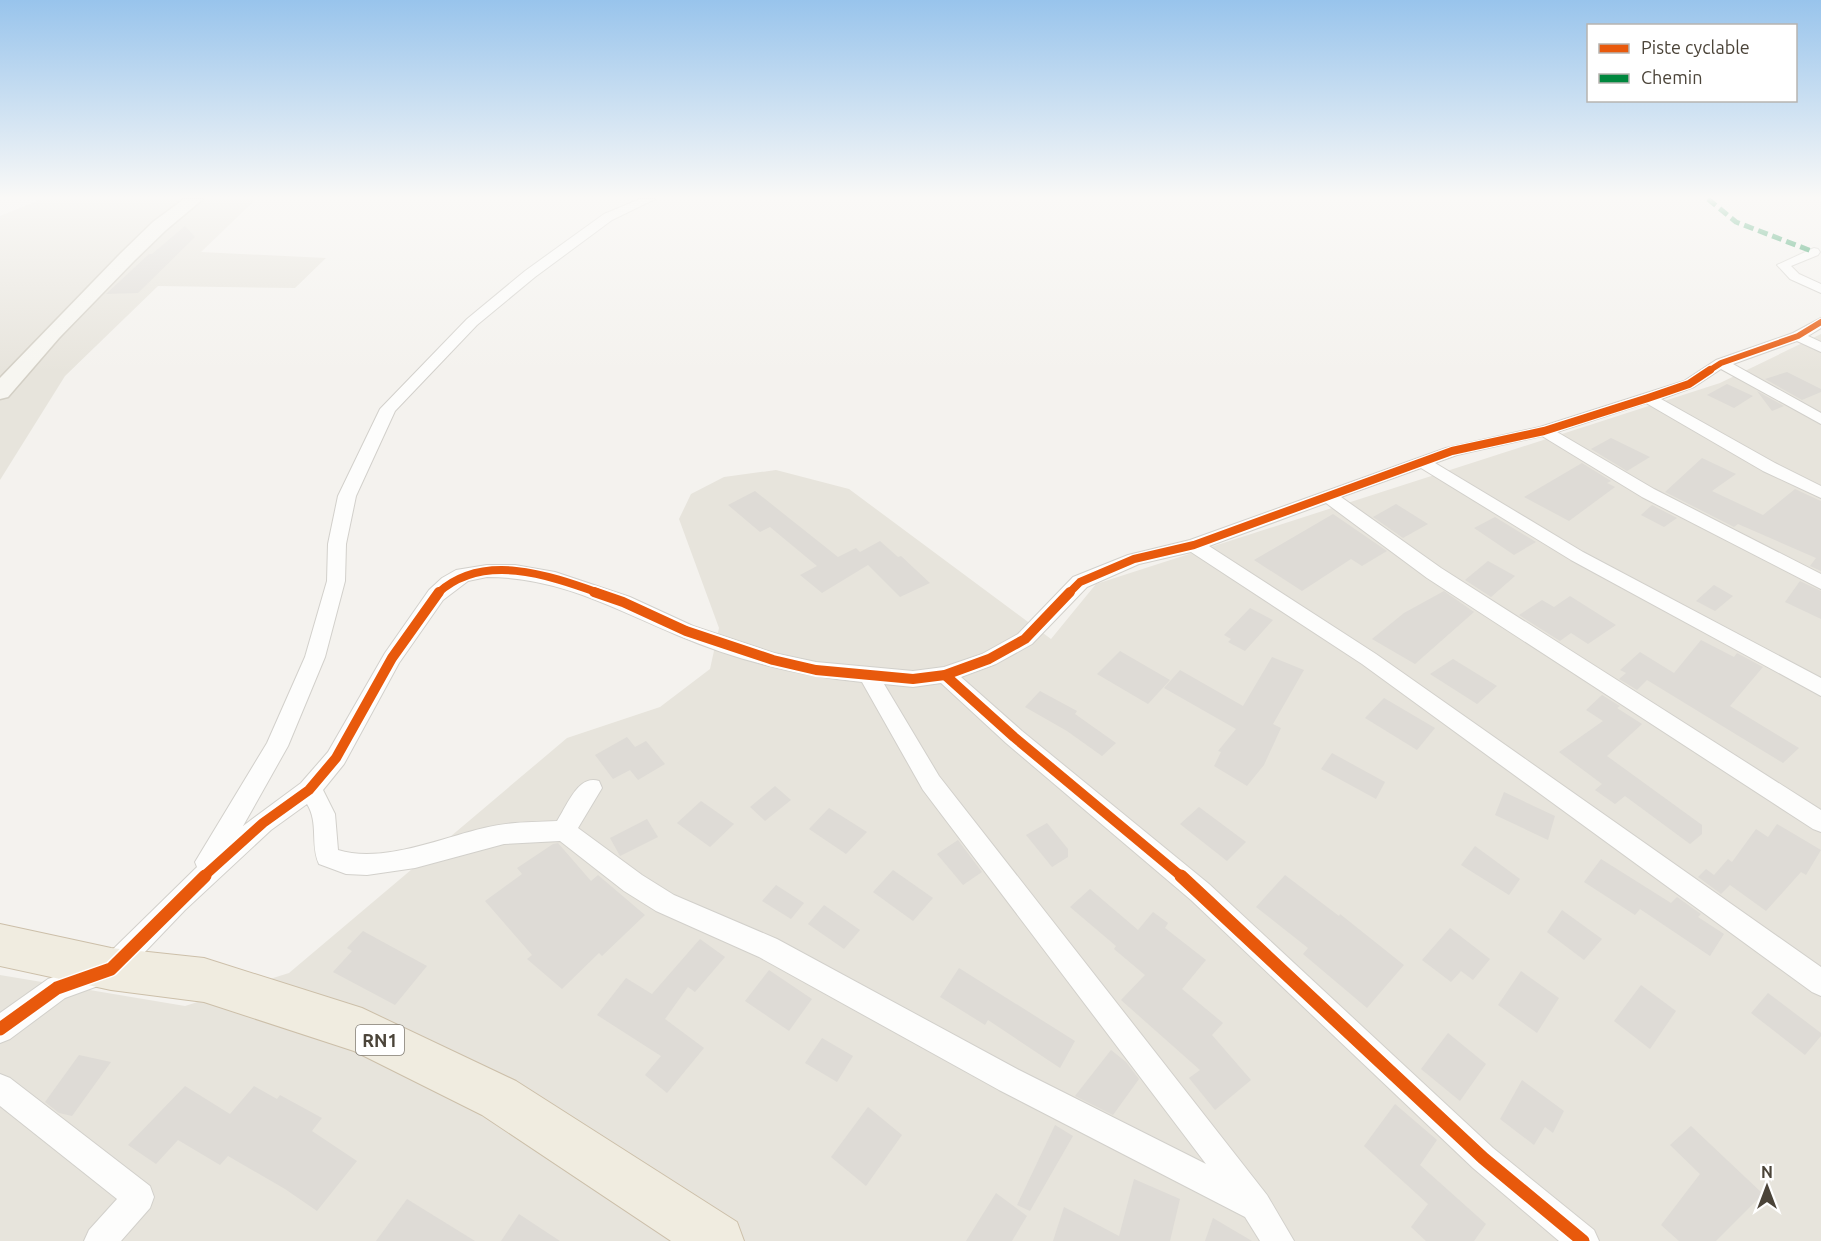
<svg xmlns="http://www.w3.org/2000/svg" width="1821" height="1241" font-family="Ubuntu,sans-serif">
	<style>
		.residential { fill: #e7e4dc }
		.building { fill: #dedbd6 }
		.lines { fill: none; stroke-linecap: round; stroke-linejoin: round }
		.minor-casing { stroke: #d2d0cb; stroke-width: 2 }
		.secondary-casing { stroke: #d3cfc5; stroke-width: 3 }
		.trunk-casing { stroke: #ccbfa9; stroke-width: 2 }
		.minor { fill: #fdfdfc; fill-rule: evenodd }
		.secondary { fill: #f7f6f1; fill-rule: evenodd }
		.trunk { fill: #f0ece0; fill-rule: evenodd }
		.quiet { stroke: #00873e; stroke-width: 5; stroke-dasharray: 10 5; stroke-linecap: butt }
		.cycleway-far3-casing { stroke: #fff; stroke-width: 8 }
		.cycleway-far2-casing { stroke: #fff; stroke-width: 10 }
		.cycleway-far1-casing { stroke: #fff; stroke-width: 14 }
		.cycleway-casing { stroke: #fff; stroke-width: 16 }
		.cycleway-far3 { stroke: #e8590c; stroke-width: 6 }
		.cycleway-far2 { stroke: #e8590c; stroke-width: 8 }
		.cycleway-far1 { stroke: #e8590c; stroke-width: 10 }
		.cycleway { stroke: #e8590c; stroke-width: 13 }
		.labels { text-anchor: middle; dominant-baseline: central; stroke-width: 5; stroke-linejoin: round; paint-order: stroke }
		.shield { fill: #fff; stroke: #817c74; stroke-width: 1.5 }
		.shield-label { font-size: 18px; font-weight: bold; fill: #4b4439 }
	</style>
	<rect width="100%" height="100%" fill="#f4f2ee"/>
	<!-- residential -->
	<g class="residential">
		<polygon points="42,199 256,199 201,252 326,258 295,288 158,286 65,376 0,480 0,216"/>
		<polygon points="1821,334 1821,1241 0,1241 0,975 185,1006 289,973 567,738 660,707 710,669 719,628 679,519 691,494 724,477 776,470 849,489 1051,639 1096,584 1720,383"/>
	</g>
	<!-- building -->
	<g class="building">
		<polygon points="185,226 195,237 138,293 106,294 149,254 152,254"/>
		<polygon points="1787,372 1821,389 1821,392 1802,400 1765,379"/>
		<polygon points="1727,384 1753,396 1734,408 1707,395"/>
		<polygon points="1757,391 1784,406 1772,411"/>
		<polygon points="1611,438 1650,457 1627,471 1591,449"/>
		<polygon points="1702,458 1736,474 1712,491 1763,515 1795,489 1821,501 1821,571 1810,566 1816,558 1738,524 1734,527 1665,492"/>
		<polygon points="1582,463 1611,481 1607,483 1615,487 1569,521 1524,497"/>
		<polygon points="755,491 838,557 856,548 860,552 880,541 898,557 901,556 930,583 900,597 868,565 822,593 800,575 817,566 770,527 760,532 728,505"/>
		<polygon points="1396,504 1428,524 1403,538 1373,517"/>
		<polygon points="1652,505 1677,518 1664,527 1641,515"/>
		<polygon points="1333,514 1387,551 1362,566 1351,559 1302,591 1254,560"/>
		<polygon points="1495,517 1536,542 1514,555 1474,528"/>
		<polygon points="1488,561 1515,576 1491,597 1465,580"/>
		<polygon points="1800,581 1821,591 1821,619 1785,602"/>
		<polygon points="1714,585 1733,596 1715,611 1696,601"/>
		<polygon points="1444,591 1474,612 1415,664 1372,639 1404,613"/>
		<polygon points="1570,596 1616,625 1588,644 1571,633 1560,641 1519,615 1542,600 1554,607"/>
		<polygon points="1250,608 1273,620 1245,651 1228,642 1231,639 1224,635"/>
		<polygon points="1701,640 1734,657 1737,653 1763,667 1730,706 1799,748 1783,763 1647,680 1637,690 1619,679 1626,673 1620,670 1640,652 1674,673"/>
		<polygon points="1120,651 1170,680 1148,704 1097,674"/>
		<polygon points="1272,657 1304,670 1273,724 1281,728 1264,765 1247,786 1214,766 1221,752 1218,751 1236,729 1164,688 1180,670 1243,706"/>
		<polygon points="1453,659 1497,686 1477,704 1430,674"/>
		<polygon points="1040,691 1077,711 1075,714 1116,743 1102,756 1067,731 1025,707"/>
		<polygon points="1602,695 1620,706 1617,708 1642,724 1607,756 1702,825 1702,834 1690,844 1625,796 1615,804 1595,790 1602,784 1559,752 1603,721 1586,710"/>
		<polygon points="1384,698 1435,728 1417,750 1365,718"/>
		<polygon points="627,737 635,747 646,741 665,764 638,780 630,770 613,779 595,755"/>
		<polygon points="1332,753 1385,782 1376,799 1321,769"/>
		<polygon points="775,786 791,800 765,821 750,807"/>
		<polygon points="1504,792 1555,816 1548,840 1495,815"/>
		<polygon points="701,801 734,824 710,847 677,823"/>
		<polygon points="1199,807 1246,842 1227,861 1180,824"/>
		<polygon points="829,808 867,832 846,854 809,829"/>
		<polygon points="647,819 658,837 620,856 610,838"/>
		<polygon points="1047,823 1068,849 1068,857 1052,867 1026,835"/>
		<polygon points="1777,824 1821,850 1806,875 1801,872 1766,911 1730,885 1721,894 1698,877 1706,869 1714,875 1728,859 1732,862 1756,829 1768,837"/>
		<polygon points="958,840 982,872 963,885 937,854"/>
		<polygon points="558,843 591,881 598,875 645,915 602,956 599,953 562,989 527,959 532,955 485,901 522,874 517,868 553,844"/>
		<polygon points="1475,846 1520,879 1509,895 1461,865"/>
		<polygon points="1601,859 1671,903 1677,897 1701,914 1698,917 1724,934 1710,956 1640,909 1635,915 1584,882"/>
		<polygon points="893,870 933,898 913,921 873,892"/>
		<polygon points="1285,875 1339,916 1340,914 1404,965 1367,1008 1303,954 1308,948 1256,907"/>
		<polygon points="776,885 804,903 791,919 762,901"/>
		<polygon points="1090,889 1138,930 1153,912 1168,923 1165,928 1206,960 1182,989 1223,1023 1212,1035 1251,1080 1215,1110 1189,1078 1200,1070 1121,1000 1145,975 1114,949 1116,946 1070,907"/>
		<polygon points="824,905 860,930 844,949 808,924"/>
		<polygon points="1562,910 1602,939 1584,960 1547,932"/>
		<polygon points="1450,928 1490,959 1473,980 1461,971 1451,982 1422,960"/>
		<polygon points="363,931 427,966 395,1005 333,972 352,951 347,948"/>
		<polygon points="700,939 725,957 695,992 688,987 665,1019 704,1048 667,1093 645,1075 661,1056 597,1015 626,978 652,994"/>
		<polygon points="959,968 1075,1041 1060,1068 988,1020 985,1025 940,997"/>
		<polygon points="769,970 812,999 789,1031 745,1001"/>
		<polygon points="1521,971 1559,998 1537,1033 1498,1005"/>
		<polygon points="1641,985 1676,1011 1650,1049 1614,1021"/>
		<polygon points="1768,993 1821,1033 1821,1036 1805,1055 1751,1013"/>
		<polygon points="1448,1033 1486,1064 1460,1101 1421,1069"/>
		<polygon points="822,1038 853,1056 837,1082 805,1063"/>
		<polygon points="1111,1050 1126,1062 1139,1079 1113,1115 1075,1096"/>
		<polygon points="79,1055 111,1062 72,1116 59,1113 45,1102"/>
		<polygon points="1522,1080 1564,1111 1553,1133 1545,1127 1534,1145 1500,1119"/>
		<polygon points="185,1086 230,1114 254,1086 277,1099 280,1095 322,1118 312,1131 357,1161 317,1211 285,1189 228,1156 220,1165 178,1140 156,1164 128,1145"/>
		<polygon points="1395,1104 1437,1140 1420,1165 1486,1224 1474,1241 1426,1241 1411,1227 1428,1204 1364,1146"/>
		<polygon points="868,1107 902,1135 866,1186 831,1157"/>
		<polygon points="1055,1125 1073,1136 1030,1211 1017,1205"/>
		<polygon points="1691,1126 1763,1194 1716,1241 1679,1241 1661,1225 1700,1174 1670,1145"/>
		<polygon points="1134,1179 1180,1199 1170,1241 1053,1241 1064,1207 1119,1236"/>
		<polygon points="996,1193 1027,1216 1012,1241 966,1241"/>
		<polygon points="407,1199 475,1241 376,1241"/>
		<polygon points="519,1214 560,1241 501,1241"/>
		<polygon points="1213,1218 1252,1241 1205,1241"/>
	</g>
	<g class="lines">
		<defs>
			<g id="minor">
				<path d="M640,199H655L612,220L535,277L477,325L395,411L356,496L346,544L345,581L325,657L288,746L243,826L301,783L328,752L385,653L429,590L442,578L456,570L487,565H515L555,572L630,597L693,626L774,653L816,662L913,671L944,667L982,654L1018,634L1073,577L1128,555L1190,540L1446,448L1540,427L1684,381L1716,360L1793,333L1821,318V328L1808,336L1821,342V352L1797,341L1733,364L1821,413V424L1721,369L1694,387L1661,399L1775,463L1821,486V498L1763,471L1646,403L1557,432L1654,489L1821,574V589L1642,497L1542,436L1457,455L1435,463L1583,552L1821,678V696L1571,560L1421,468L1341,497L1441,568L1821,810V832L1813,829L1427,578L1326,503L1209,546L1376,654L1821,967V996L1812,992L1362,664L1191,552L1139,564L1087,587L1032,644L996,664L961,677L1022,731L1209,884L1493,1148L1594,1230L1599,1241H1559L1473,1168L1191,900L1006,743L941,683L913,687L884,684L939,776L1267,1195L1294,1241H1260L1245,1217L999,1090L759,957L656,911L624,891L560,841L504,844L415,868L367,875L346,874L319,864C310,845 319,823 307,804L271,830L185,910L120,978L65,998L10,1039L0,1043V1013L48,979L103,959L197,867L195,862L267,743L305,657L327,581L328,544L338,496L380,409L467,319L525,271L604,214ZM487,577C559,577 613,608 677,635C736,660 799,676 862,682L923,790L1206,1164L1019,1070L777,939L674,895L642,875L578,828L602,788L599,781C578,774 567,806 557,821C532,822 508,822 484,828C441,838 382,864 338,850L335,814L323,790L344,764L399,663L443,600L468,581Z"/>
				<polygon points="1814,248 1818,249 1820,252 1818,255 1791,266 1799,274 1821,284 1821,293 1790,279 1777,265"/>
				<polygon points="0,1074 10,1078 150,1186 154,1197 150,1208 121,1241 84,1241 89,1230 117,1199 0,1106"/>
			</g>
			<polygon id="secondary" points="184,199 203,199 166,230 134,261 59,338 8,397 0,399 0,378 121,253 153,222"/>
			<polygon id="trunk" points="0,924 111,948 204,958 362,1008 516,1081 737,1222 744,1241 671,1241 482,1115 354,1051 204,1002 111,990 0,966"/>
		</defs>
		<!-- minor casing -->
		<use href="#minor" class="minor-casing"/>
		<!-- secondary casing -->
		<use href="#secondary" class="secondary-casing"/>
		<!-- trunk casing -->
		<use href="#trunk" class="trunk-casing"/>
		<!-- minor -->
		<use href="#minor" class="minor"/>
		<!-- secondary -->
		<use href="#secondary" class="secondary"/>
		<!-- trunk -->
		<use href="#trunk" class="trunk"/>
		<!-- quiet -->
		<polyline class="quiet" points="1708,199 1736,222 1814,252"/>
		<defs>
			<polyline id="cycleway-far3" points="1707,372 1721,363 1798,336 1821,322"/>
			<g id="cycleway-far2">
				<path d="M438,593C483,552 548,575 599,593"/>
				<polyline points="1069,593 1080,582 1134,559 1194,545 1452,451 1544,431 1648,398 1689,384 1710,370"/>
			</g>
			<g id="cycleway-far1">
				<polyline points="594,592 623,602 686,631 773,660 816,670 913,679 945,675 989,659 1025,639 1070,592"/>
				<polyline points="945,675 1014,737 1182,877"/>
				<polyline points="203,877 263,823 309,790 336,758 392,658 439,592"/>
			</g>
			<g id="cycleway">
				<polyline points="1181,876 1483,1158 1583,1241"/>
				<polyline points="0,1029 57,988 111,969 205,876"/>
			</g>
		</defs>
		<!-- cycleway-far3 casing -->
		<use href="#cycleway-far3" class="cycleway-far3-casing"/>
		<!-- cycleway-far2 casing -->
		<use href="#cycleway-far2" class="cycleway-far2-casing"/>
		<!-- cycleway-far1 casing -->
		<use href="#cycleway-far1" class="cycleway-far1-casing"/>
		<!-- cycleway casing -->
		<use href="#cycleway" class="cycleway-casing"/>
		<!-- cycleway-far3 -->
		<use href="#cycleway-far3" class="cycleway-far3"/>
		<!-- cycleway-far2 -->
		<use href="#cycleway-far2" class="cycleway-far2"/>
		<!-- cycleway-far1 -->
		<use href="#cycleway-far1" class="cycleway-far1"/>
		<!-- cycleway -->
		<use href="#cycleway" class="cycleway"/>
	</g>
	<!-- sky -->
	<linearGradient id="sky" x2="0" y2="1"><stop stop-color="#98c4ec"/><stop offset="0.53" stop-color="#faf9f7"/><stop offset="1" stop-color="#faf9f7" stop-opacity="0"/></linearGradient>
	<rect width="1821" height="372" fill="url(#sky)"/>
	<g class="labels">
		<!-- shield labels -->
		<rect class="shield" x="356" y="1025" width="48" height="30" rx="4.5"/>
		<g class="shield-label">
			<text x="380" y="1040">RN1</text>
		</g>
	</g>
	<!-- legend -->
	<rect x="1587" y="24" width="210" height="78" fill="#ffffff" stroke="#b7b4b0" stroke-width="1.5"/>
	<rect x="1599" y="44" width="30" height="9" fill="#e8590c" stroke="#b7b4b0" stroke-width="1.5"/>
	<text x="1641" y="54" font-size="18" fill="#4b4439">Piste cyclable</text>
	<rect x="1599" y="74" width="30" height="9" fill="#00873e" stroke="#b7b4b0" stroke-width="1.5"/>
	<text x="1641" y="84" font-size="18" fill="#4b4439">Chemin</text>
	<!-- north arrow -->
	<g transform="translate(1767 1187)" stroke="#ffffff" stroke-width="4.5" paint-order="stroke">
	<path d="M0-4.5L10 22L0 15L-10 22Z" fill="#4b4439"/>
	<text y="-9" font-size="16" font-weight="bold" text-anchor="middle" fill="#4b4439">N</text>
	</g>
</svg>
